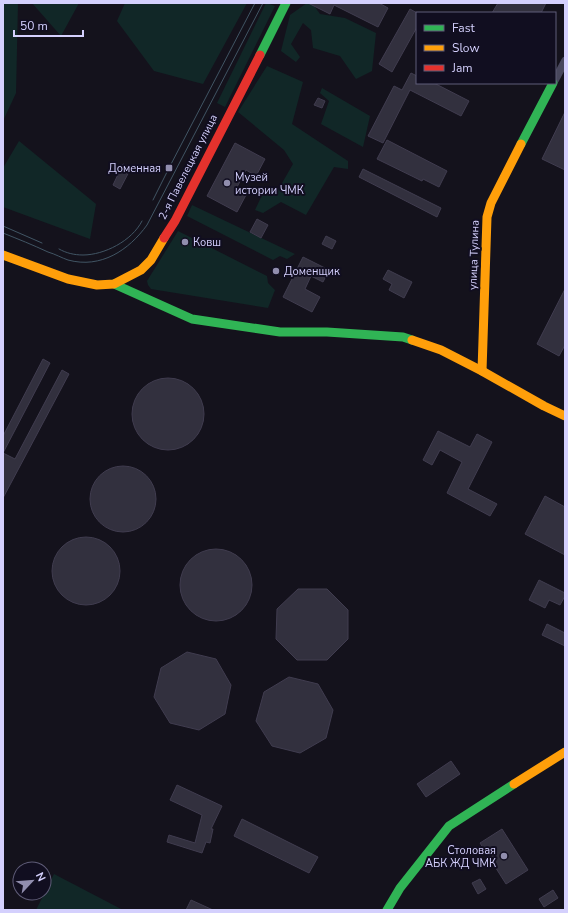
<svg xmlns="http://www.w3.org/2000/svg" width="568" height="913" font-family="'Nunito Sans',sans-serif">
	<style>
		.green { fill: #112727 }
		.building { fill: #32303e; stroke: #403c4f }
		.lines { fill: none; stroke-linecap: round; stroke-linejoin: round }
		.street { stroke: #48475d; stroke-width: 8 }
		.fast { stroke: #30b455; stroke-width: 9 }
		.slow { stroke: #ff9f0a; stroke-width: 9 }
		.jam { stroke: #e5322d; stroke-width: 9 }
		.tram { stroke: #415564; stroke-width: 1 }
		.poi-dot { fill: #918eae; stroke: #110e20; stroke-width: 1.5 }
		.labels { text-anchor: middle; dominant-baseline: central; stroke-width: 4; stroke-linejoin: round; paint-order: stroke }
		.street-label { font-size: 11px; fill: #d4d0fd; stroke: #110e20 }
		.poi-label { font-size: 11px; fill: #d4d0fd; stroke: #110e20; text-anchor: start }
	</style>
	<rect width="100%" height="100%" fill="#14121c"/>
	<!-- green -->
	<g class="green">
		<polygon points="3,3 18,3 16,93 3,121"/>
		<polygon points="32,3 79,3 61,36"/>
		<polygon points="125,3 247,3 203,84 154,71 117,21"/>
		<polygon points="266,3 275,6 225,107 217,103"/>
		<polygon points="307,3 312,3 320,14 345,18 376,33 372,71 356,79 340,56 313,48 311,30 303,23 291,44 300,57 296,62 281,51 290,15"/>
		<polygon points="267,66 303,82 292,124 348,161 348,169 334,167 306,215 281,202 263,213 255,210 264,191 278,190 293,164 284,150 238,112"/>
		<polygon points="322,88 370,116 363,147 321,124 329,101 320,93"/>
		<polygon points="19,141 96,204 90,239 3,207 3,168"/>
		<polygon points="192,205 295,254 287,259 280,256 273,260 187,216"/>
		<polygon points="178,231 267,276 268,283 275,290 268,308 151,289 148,285 147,281"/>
		<polygon points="54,874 123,910 36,910"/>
	</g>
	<!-- building -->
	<g class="building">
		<polygon points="308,3 379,3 388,8 378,27 334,5 330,14"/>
		<polygon points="498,3 546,3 541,13 492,13"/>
		<polygon points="410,9 417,13 417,27 392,72 379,64"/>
		<polygon points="411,73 417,76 417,83 434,83 469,101 461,116 410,90 383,143 368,136 394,86 402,90"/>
		<polygon points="318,98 325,101 322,108 314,105"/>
		<polygon points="565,112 565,170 542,159"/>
		<polygon points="387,140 447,171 439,187 423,179 422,181 377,159"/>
		<polygon points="235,143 265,159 256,176 246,170 236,189 246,195 237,212 207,196"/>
		<polygon points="123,164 131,168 120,189 113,185"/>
		<polygon points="363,169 441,208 437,217 359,177"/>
		<polygon points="257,219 268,225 261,238 250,232"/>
		<polygon points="326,236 336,241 332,249 322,244"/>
		<polygon points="303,257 329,270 323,282 311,276 305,289 320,297 312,312 283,297"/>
		<polygon points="388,270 412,282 404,298 389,290 392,284 383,279"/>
		<polygon points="565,289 565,345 559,356 537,344"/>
		<polygon points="43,359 50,363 3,453 15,459 62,370 69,374 3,498 3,436"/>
		<circle cx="168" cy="414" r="36"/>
		<polygon points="438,431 470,447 477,434 492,442 468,489 497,504 490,516 447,493 462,462 440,450 432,465 423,460"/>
		<circle cx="123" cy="499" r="33"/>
		<polygon points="545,496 565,507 565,555 525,534"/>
		<circle cx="86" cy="571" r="34"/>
		<circle cx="216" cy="585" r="36"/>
		<polygon points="539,580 565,593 565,596 560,605 549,600 545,608 529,600"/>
		<polygon points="298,589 327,589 348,610 348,639 327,660 297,660 276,639 277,609"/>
		<polygon points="547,624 565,633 565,646 542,635"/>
		<polygon points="187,652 216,659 231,685 225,714 199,730 170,723 154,697 161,668"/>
		<polygon points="289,677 318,684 333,710 326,738 300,753 272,746 256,721 264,692"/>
		<polygon points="451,761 460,774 426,797 417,784"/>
		<polygon points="177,785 222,806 211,829 213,829 210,843 206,842 202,853 167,842 169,835 195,843 202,815 170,800"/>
		<polygon points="242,819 318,857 309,873 234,836"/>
		<polygon points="502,829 528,870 506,884 480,843"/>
		<polygon points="480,879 486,889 478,894 472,883"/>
		<polygon points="553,890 558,898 544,907 539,899"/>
		<polygon points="191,900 213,910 186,910"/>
	</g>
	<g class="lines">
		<!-- street -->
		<polyline class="street" points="555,80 565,61"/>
		<!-- fast -->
		<g class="fast">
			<polyline points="260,55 286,3"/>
			<polyline points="521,144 553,83"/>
			<polyline points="114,284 192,319 280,332 327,332 403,337 412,340"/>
			<polyline points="387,910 400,888 449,826 514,784"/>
		</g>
		<!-- slow -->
		<g class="slow">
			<polyline points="3,255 68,279 97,285 114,284 141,270 151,260 164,238"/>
			<polyline points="412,340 441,350 482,371 544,406 565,416"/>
			<polyline points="482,371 487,217 491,203 521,144"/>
			<polyline points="514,784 565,752"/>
		</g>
		<!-- jam -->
		<polyline class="jam" points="164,238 175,221 260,55"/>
		<!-- tram -->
		<g class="tram">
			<polyline points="153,200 169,168 255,3"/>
			<polyline points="3,226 42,243"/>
			<path d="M3,233C18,239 33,245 48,252C55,254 62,258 68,260C101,269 129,250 147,225L263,3"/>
			<path d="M59,249C66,253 74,255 83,255C104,255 132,241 142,221"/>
		</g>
	</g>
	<!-- markers -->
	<g class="poi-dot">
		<rect x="165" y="164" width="8" height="8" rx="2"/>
		<circle cx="227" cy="183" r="4"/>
		<circle cx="185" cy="242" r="4"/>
		<circle cx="276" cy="271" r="4"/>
		<circle cx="504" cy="856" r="4"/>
	</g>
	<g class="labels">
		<!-- street labels -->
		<g class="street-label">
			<text transform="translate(188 167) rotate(-63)">2-я Павелецкая улица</text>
			<text transform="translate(474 255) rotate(-88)">улица Тулина</text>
		</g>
		<!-- poi labels -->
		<g class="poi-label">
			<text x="161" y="168" text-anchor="end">Доменная</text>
			<text x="235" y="177">Музей<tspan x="235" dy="13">истории ЧМК</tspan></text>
			<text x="193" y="242">Ковш</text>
			<text x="284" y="271">Доменщик</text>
			<text x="496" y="850" text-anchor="end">Столовая<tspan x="496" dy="13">АБК ЖД ЧМК</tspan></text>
		</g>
	</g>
	<!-- border -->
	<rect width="568" height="913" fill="none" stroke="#d4d0fd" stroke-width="8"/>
	<!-- legend -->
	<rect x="416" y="12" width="140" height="72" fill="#110e20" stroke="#5f5c78"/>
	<rect x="424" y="25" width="20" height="6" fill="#30b455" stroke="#5f5c78"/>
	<text x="452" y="32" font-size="12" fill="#d4d0fd">Fast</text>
	<rect x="424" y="45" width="20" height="6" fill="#ff9f0a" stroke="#5f5c78"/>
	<text x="452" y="52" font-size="12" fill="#d4d0fd">Slow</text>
	<rect x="424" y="65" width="20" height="6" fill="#e5322d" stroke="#5f5c78"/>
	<text x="452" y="72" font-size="12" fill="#d4d0fd">Jam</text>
	<!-- north arrow -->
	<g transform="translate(32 881) rotate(64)"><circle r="19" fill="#110e20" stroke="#5f5c78"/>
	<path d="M0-3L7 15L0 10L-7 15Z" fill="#918eae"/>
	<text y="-6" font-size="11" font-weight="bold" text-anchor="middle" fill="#d4d0fd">N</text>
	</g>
	<!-- scale -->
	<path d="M14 30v6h69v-6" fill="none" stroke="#d4d0fd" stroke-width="2"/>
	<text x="20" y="30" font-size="12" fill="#d4d0fd" stroke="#110e20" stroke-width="3" paint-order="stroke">50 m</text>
</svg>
